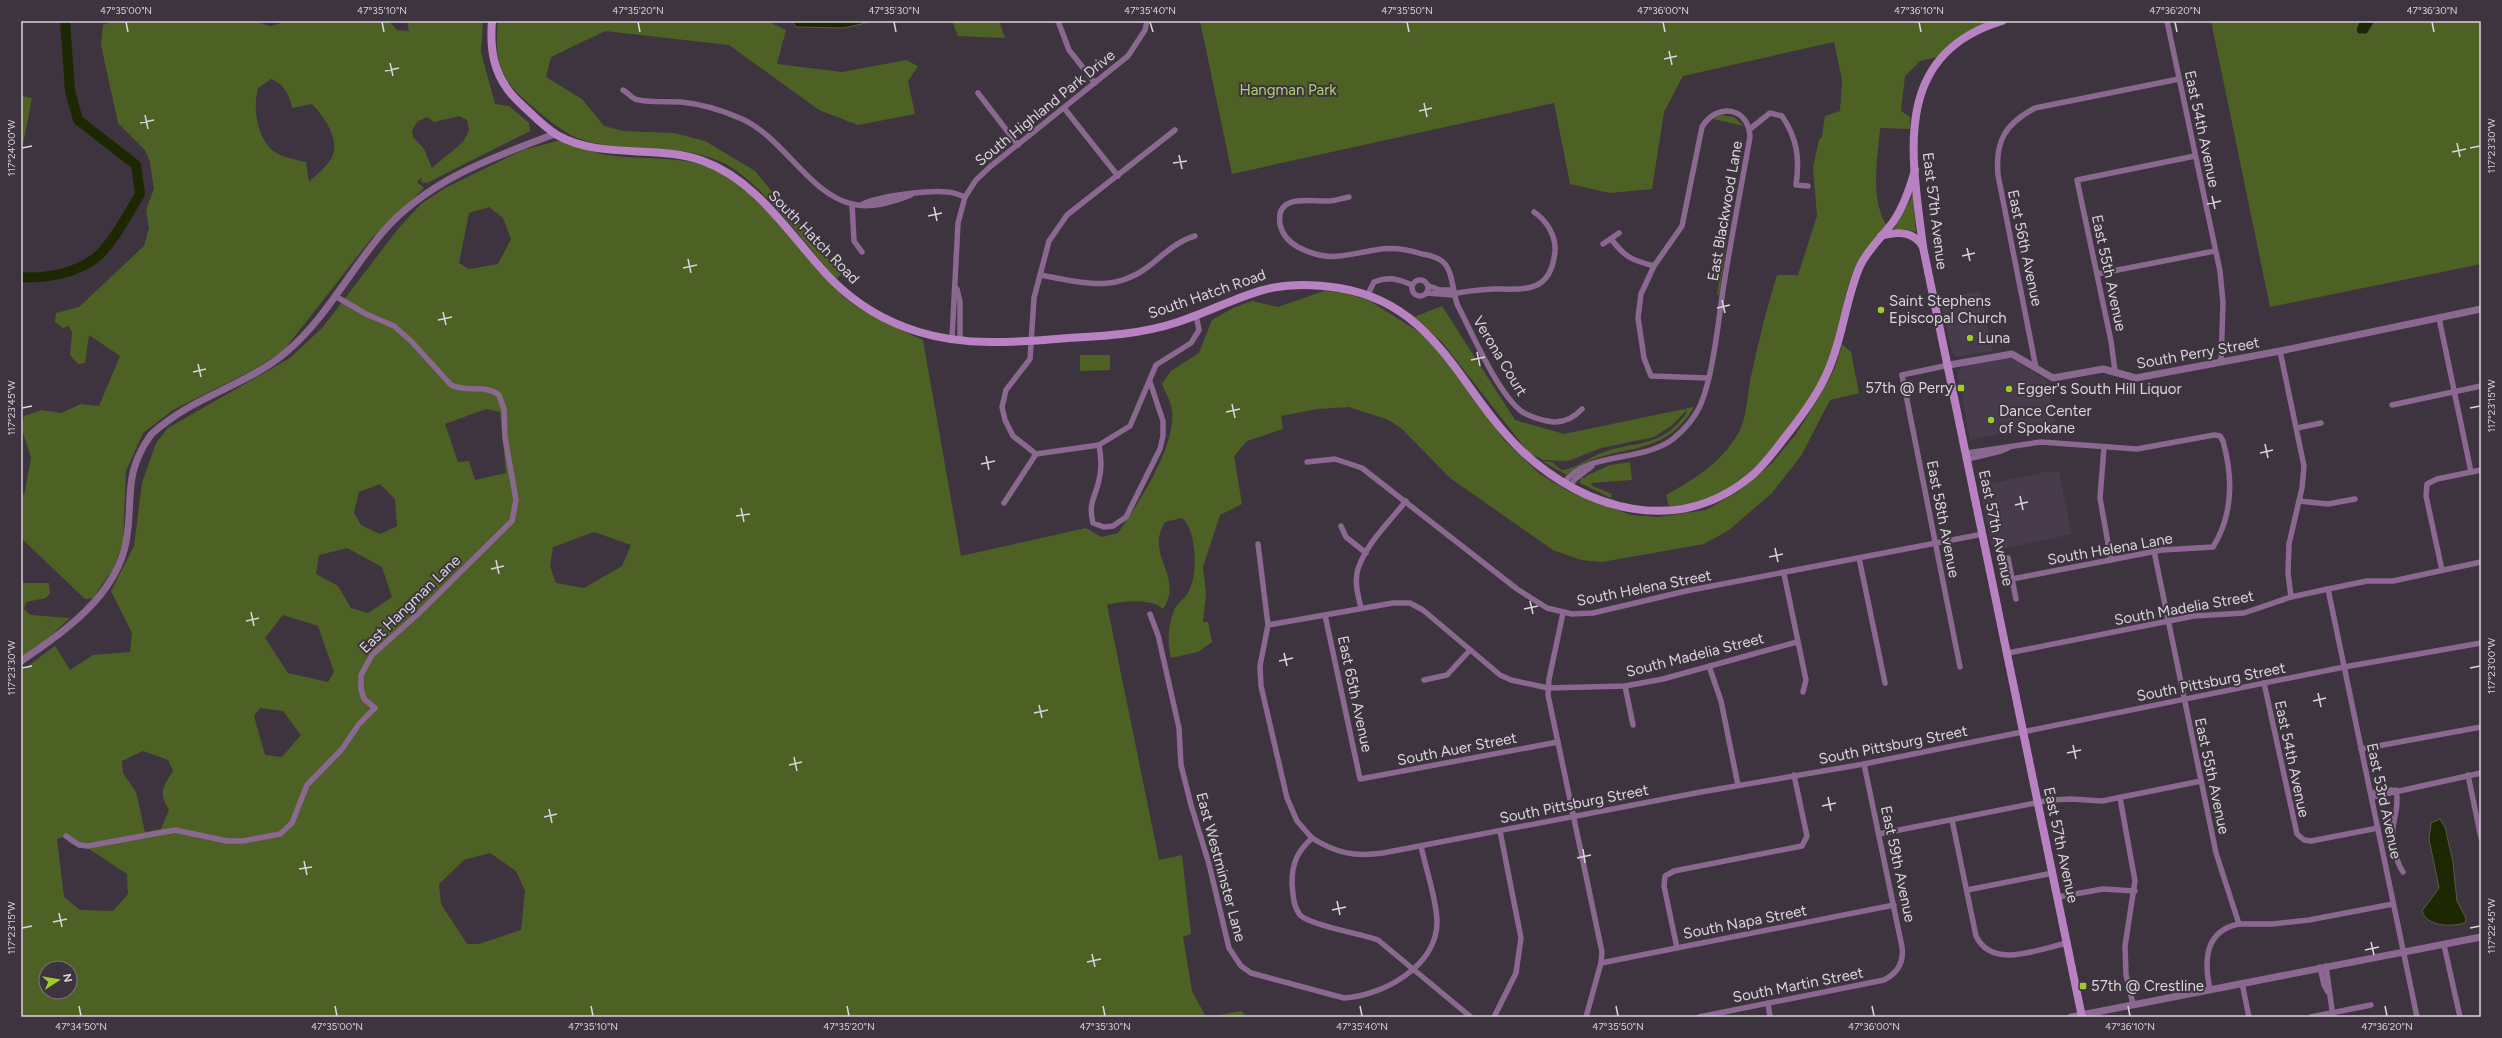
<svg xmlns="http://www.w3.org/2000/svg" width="2502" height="1038" font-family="Figtree,sans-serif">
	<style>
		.built { fill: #483b4b }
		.green { fill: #4e6125; fill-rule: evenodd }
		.water { fill: #1d2803; stroke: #565c44 }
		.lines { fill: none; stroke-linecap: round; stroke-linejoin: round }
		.river { stroke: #1d2803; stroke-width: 10 }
		.minor { stroke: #8a6890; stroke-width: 5.5 }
		.tertiary { stroke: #8a6890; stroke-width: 7 }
		.secondary { stroke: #b882c2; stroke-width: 8 }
		.ticks { fill: none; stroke: #dad4db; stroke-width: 1.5 }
		.poi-dot { fill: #9fca2e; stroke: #3d343f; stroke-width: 1.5 }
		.labels { text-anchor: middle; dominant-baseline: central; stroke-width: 4; stroke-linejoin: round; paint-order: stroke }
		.park-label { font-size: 15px; fill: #b0d16f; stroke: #3d343f }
		.street-label { font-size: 15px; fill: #dad4db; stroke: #3d343f }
		.poi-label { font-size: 15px; fill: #dad4db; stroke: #3d343f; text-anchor: start }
		.neatline { fill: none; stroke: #dad4db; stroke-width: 1.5 }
		.ticks-label { font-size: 10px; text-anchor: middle; fill: #dad4db }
	</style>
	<rect width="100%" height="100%" fill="#3d343f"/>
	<!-- built -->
	<g class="built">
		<polygon points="1980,291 1993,351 1956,357 1952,352 1940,299"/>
		<polygon points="2007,358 2015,360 2047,381 2055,422 1970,440 1957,371 1962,367"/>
		<polygon points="2045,472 2059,472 2072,534 1993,551 1979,486"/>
	</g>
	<!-- green -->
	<g class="green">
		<path d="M115,21H253L271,26L287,21H389L397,30L409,31L407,21H483L481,52L495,104L509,106L529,123L530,131L427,183L421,182L422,177L417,182L424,188L371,239L284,350L255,369L173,410L143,433L126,471L123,542L113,569L93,598L85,599L21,538V499L25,492L31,457L21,427L24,416L41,410L61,413L81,404L99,406L120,356L89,335L85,363L78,364L70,355L72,332L69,326L63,328L55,322L56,313L79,307L144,246L149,228L146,210L154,189L150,162L145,150L118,123L101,45L103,25ZM271,79C284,84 290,95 292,108L312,104C324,116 342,142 331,159C326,167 316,175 309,182L306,162C296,160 279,157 271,149C256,134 253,107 258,88ZM459,116L467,120L469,130L463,142L432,168L424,149L413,137L412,130L418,121L427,117L434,122Z"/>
		<path d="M498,21H767L786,30L777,64L842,72L906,60L918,66L908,81L915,114L858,125L819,110L729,45L605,31L551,57L546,77L582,99L604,126L623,131L674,133L705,141L755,171L841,274L836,279C808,247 766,189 731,167C686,140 631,155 583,140C564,134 549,120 533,107C500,80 494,63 498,21Z"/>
		<polygon points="952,21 999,21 1005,38 958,36"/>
		<path d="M1200,21H1989L1956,39L1937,57L1920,61L1905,76L1901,111L1910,117V129L1880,128C1878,160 1869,197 1887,226C1874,241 1859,256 1852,275C1841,302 1840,333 1829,360C1812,408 1756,480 1707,499C1695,503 1682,505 1669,507L1666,495C1689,482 1713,468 1729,447C1750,421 1745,401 1752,372C1759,339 1767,307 1777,275H1798L1817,216L1813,167L1819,140L1822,136L1825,116L1840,111L1842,80L1834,42L1683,76L1664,112L1652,189L1610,193L1570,184L1554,103L1232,174Z"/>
		<polygon points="2211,21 2481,21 2481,264 2270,307"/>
		<polygon points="21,96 32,98 21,155"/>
		<polygon points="1720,115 1734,117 1744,126 1713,119"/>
		<path d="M561,140C575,145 591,152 607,155C653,162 693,151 735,181C777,212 805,260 843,296C860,312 901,330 923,340L961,556L1086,528L1101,537L1118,533C1138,505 1177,444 1172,410C1171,401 1165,392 1162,384L1171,371L1199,353L1212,320L1233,308L1252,301L1278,307L1324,291L1345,293L1370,301L1427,337L1457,372L1505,441L1540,474L1570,492L1600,504L1632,515L1658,517L1706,510L1738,492L1772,463L1796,434L1821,394L1835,368L1842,344L1851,352L1859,393L1830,400L1801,456L1772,493L1729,530L1704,544L1602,562L1581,560L1553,550L1450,478L1402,429L1389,420L1349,407L1317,409L1281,416L1283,429L1247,441L1234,456L1242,504L1220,515L1203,567L1206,594L1203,622H1208L1212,642L1198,652L1171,658C1167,641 1168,630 1173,613C1175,604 1185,599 1189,591C1198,574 1197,530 1182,518L1165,522C1144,556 1185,576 1163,609C1152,598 1121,601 1107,605L1159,860L1182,855L1191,934L1183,937L1192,991L1206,1017H21V671L55,646L70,670L93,655L130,652L132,633L111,591L134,546L142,483L156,443L168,428L290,358L323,327L398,229L421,204L445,188L523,150ZM489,207L503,218L511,239L498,264L469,269L459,263L469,213ZM486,409L500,412L506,473L475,480L469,461L458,462L445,424ZM380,484L395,499L397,526L380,534L361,525L354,513L359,492ZM594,532L631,545L622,566L584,588L556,583L550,566L553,547ZM347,548L382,567L392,597L368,613L351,608L338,586L316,574L319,555ZM283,615L318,626L334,672L328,682L288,673L265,638ZM260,708L283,711L301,735L282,757L265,755L254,716ZM143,751L168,760L173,771C163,787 158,792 169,810L161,829L145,832L136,792L123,773L122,761ZM64,837L71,844L89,849L127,874L128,894L113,911L80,910L64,897L57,839ZM490,853L516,871L525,891L521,930L479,944H467L441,904L439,884L464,860ZM46,968H70V992H46Z"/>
		<polygon points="1913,195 1916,232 1905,229 1894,229"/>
		<polygon points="1729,225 1719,295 1717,295"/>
		<polygon points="1442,306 1515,420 1564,434 1684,409 1686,411 1671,426 1654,437 1601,448 1568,461 1543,460 1529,453 1442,342 1414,317"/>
		<polygon points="1080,355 1110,355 1110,370 1080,371"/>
		<path d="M1694,407C1660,465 1610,438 1567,475L1542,461L1552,462C1556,465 1559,470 1564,470C1577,468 1591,456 1604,452C1632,442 1658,447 1680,421C1683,417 1688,414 1686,408Z"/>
		<polygon points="1630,462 1632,480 1591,483 1592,486 1612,494 1611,498 1580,483 1581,478 1585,478 1586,476 1610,465"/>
		<polygon points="21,583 49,583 50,593 46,598 26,602 24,609 30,615 70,618 38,647 21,657"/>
		<polygon points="1241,1011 1247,1017 1207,1017"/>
	</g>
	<!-- water -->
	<g class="water">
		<polygon points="792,21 874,21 844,28 796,27"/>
		<polygon points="2359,21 2375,21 2367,34 2358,34 2356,30"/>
		<path d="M2440,819L2445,827L2453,862L2457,901L2466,918L2465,923C2451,927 2427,927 2422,911L2439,888L2429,839L2431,823Z"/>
	</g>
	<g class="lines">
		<!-- river -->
		<path class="river" d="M21,277C46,279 79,273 99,255C116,238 128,214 140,194L136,165L78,120L70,91L65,21"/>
		<!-- minor -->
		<g class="minor">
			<polyline points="1058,21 1069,50 1095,83"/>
			<polyline points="2167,21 2220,271 2223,303 2221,361"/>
			<path d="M623,90C627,92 631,97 635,99C645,103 669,101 681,102C702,104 722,110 742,119C784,138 809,194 852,204C871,209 893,202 911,195"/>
			<polyline points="978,93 1018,145"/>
			<polyline points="1064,108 1118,176"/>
			<path d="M1750,129L1770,113L1782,116C1797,138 1800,158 1796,185L1808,186"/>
			<polyline points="1175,130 1067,215 1049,241 1034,298 1030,359 1006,390 1002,407 1005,420 1013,436 1036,454 1099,445 1130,426 1156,365 1191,343 1199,330 1196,315"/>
			<path d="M1349,197C1342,198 1335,201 1328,201C1311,202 1275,193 1280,224C1282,235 1289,242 1298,247C1328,263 1344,255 1375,250C1391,247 1407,249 1422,254C1429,255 1436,257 1442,261C1454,271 1452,293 1458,306C1473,335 1497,392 1521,411C1528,416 1538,419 1547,421C1561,424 1572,420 1582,409"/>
			<polyline points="852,204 854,241 862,252"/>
			<path d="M863,204C880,196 928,190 947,192C953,192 960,195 965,197"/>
			<path d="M1611,239C1625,257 1631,260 1654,266"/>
			<polyline points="1603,244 1619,233"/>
			<polyline points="2097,274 2215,251"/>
			<path d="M1040,275C1080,282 1113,294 1149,266C1163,255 1177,241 1195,236"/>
			<circle cx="1420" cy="288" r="8"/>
			<polyline points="1429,286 1440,290 1452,290"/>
			<polyline points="957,289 960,302 960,340"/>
			<polyline points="1427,293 1453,295"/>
			<path d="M1368,294L1374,282C1389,276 1398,279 1412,285"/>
			<path d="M1452,294C1466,291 1478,290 1492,289C1525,289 1551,294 1555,251C1556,235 1546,220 1534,212"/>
			<polyline points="2439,318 2471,472"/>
			<polyline points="952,339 958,223 965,197 976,180 991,166 1128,56 1145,30 1147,21"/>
			<polyline points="2280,351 2304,466 2302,488 2289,544 2288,573 2291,597"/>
			<polyline points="1949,365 1902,375 1960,667"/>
			<path d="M2036,368L1998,175C1995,141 2005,124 2035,108L2179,79"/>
			<polyline points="2115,371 2111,341 2077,180 2195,156"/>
			<polyline points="2392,405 2481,386"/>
			<polyline points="2297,428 2321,423"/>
			<path d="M1099,445C1101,456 1102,469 1099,480C1095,499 1088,502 1093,523L1104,527L1113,526L1126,517L1160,449L1163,436V421L1150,382"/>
			<polyline points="2104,447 2100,498 2111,560"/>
			<path d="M1967,453L2041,442L2137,449L2214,435L2220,436L2223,441C2233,477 2233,515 2213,547L2162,550L2012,579"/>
			<polyline points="1968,459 2001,451 2008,448"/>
			<polyline points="1307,462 1335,459 1362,468 1517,589 1547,608 1572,614 1593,613 1686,591 1983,534"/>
			<path d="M1564,483C1586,451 1641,463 1673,439C1684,430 1694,419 1700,406C1713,377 1718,323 1723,290C1731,239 1741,188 1750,137C1749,107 1717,102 1702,127L1682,226L1654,266L1641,294L1638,318L1640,331L1644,358L1651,376L1708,378"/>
			<polyline points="1570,486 1575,479 1592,466"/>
			<polyline points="2299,501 2328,504 2355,499"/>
			<polyline points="1004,503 1036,454"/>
			<polyline points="1341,526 1346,537 1366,553"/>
			<path d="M1258,544L1268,625L1260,666L1261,686L1287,798L1297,821L1312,838C1297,852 1292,863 1292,883C1293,894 1293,906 1300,915C1309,925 1362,934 1378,940L1471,1017"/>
			<path d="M2154,551L2216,853L2239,924C2204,931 2204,962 2210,989"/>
			<polyline points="1859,558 1885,683"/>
			<polyline points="2008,558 2016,599"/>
			<polyline points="2442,570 2426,496 2427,484 2437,479 2481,470"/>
			<polyline points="1784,574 1806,680 1803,692"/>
			<polyline points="2328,589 2417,1017"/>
			<path d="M1361,608C1358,595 1354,582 1358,569C1366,544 1390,521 1406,501"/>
			<polyline points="1563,613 1549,679 1548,695 1602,952 1601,963 1586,1017"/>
			<path d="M1150,614L1158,635L1179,728L1181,765L1191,805L1209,864L1229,948L1241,966L1251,973L1344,998C1382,996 1438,966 1437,921C1436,896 1426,870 1421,846"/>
			<polyline points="1325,615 1360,779 1558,742"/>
			<polyline points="1268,625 1393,603 1410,603 1423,610 1500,675 1511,680 1548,688 1625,686 1663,679 1797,642"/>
			<polyline points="2008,653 2194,616 2244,613 2291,597 2328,589 2367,581 2393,581 2481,562"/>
			<polyline points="1709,666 1721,701 1738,785"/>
			<polyline points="1424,680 1447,675 1470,650"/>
			<polyline points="2264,683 2297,834 2304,840 2311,841 2378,828"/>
			<polyline points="1625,686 1633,725"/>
			<polyline points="2361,749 2481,727"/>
			<polyline points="2468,775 2481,838"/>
			<path d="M2396,790C2399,804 2395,814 2393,827C2391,840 2396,862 2403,872"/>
			<polyline points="2371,793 2392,790"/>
			<polyline points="2372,797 2481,773"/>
			<polyline points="2120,798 2135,881 2125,946 2126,975 2133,1004"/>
			<path d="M1952,820L1976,936C1992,970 2039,949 2067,943"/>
			<polyline points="1879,834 2050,800 2071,799 2102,801 2201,781"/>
			<path d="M66,836L79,845L88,846L175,830L227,841H243L280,834L292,823L307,785L342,749L359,724L375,708L364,699L361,689V675L372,655L419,613L512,521L516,500L505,437L504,409L499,395C486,384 466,393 451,385L411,341L394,326L366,314L335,296"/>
			<path d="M1312,838C1336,853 1354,857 1383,853L1701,792L1864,764L2344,667L2481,643"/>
			<polyline points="1967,890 2053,873"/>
			<polyline points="2058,897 2103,889 2135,891"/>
			<polyline points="2239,924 2273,924 2309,920 2393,904"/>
			<polyline points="2444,945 2460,1017"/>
			<polyline points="1677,948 1664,886 1665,876 1674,871 1802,846 1807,836 1794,775"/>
			<polyline points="1601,963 1894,905"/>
			<polyline points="2326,966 2333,1017"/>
			<polyline points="2320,967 2324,985 2328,992"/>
			<polyline points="2242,983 2249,1017"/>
			<polyline points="1768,1003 1770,1017"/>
			<polyline points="1494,1017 1516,973 1521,938 1500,831"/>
			<path d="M1699,1017L1884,980C1898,973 1904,962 1902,947L1864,764"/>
			<polyline points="2311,1017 2371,1005"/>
		</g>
		<!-- tertiary -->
		<g class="tertiary">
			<polyline points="1949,365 2012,354 2053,378 2103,369 2136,378 2280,351 2481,309"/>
			<path d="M21,661C63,633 116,596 126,542C134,500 122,476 150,436C154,431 160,427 165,423C201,395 249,383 285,353C324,321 349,272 382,233C426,181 493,157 555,134"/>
			<polyline points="2071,1017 2481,937"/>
		</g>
		<!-- secondary -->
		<g class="secondary">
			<path d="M492,21C489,55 496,82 522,105C533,115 544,127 557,135C601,160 657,144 703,161C759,181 792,239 832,280C856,304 886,322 919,332C967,347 1019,342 1068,338C1105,336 1142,334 1178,322C1243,300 1265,276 1339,288C1438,304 1459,391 1522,451C1584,510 1678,537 1750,477C1764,466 1775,450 1786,436C1802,416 1817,396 1827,373C1843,339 1845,300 1860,266C1868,249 1882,237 1893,222C1904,206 1910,188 1915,170"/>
			<path d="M2002,21C1890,55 1912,157 1923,247L2082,1017"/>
			<path d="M1881,236C1898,231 1914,231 1923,247"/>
		</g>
	</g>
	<!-- ticks -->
	<path class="ticks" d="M126,22L128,32M382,22L384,32M638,22L640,32M894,22L896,32M1150,22L1153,32M1407,22L1409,32M1663,22L1665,32M1919,22L1921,32M2175,22L2177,32M2432,22L2434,32M1669,51L1672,65M1664,59L1677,56M390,63L393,76M385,71L399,68M1424,103L1427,117M1419,111L1432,108M145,115L148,129M140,123L154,120M2457,143L2460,157M22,148L32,146M2470,148L2480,146M2452,152L2466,149M1179,155L1182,169M1173,163L1187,161M2212,196L2215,209M2207,204L2221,201M934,207L937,221M928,216L942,213M1967,248L1970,261M1962,256L1975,253M688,259L691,273M683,268L697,265M1722,300L1725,313M1717,308L1730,305M443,312L446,325M438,320L452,317M1477,352L1480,366M1471,360L1485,357M198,364L201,377M193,372L206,369M1232,404L1235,418M22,408L32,406M2470,408L2480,406M1226,412L1240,409M2265,444L2268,458M2260,453L2273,450M986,456L989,470M981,464L995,461M2020,496L2023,510M2015,505L2028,502M741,508L744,522M736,516L750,514M1775,548L1778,562M1769,557L1783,554M496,560L499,574M491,569L504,566M1530,601L1533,614M1524,609L1538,606M251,612L254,626M246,621L259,618M1284,653L1287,666M1279,661L1293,658M22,668L32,666M2470,668L2480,666M2318,693L2321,707M2313,701L2326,698M1039,705L1042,718M1034,713L1048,710M2073,745L2076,759M2067,753L2081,750M794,757L797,771M789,765L802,762M1828,797L1831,811M1822,806L1836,803M549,809L552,823M544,817L557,814M1583,849L1585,863M1577,858L1591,855M304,861L307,875M299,869L312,867M1337,901L1340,915M1332,910L1346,907M59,913L62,927M53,922L67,919M22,928L32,926M2470,928L2480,926M2371,942L2374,955M2365,950L2379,947M1092,954L1095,967M1087,962L1101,959M79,1006L81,1016M335,1006L337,1016M591,1006L593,1016M847,1006L849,1016M1103,1006L1105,1016M1360,1006L1362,1016M1616,1006L1618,1016M1872,1006L1874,1016M2128,1006L2130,1016M2385,1006L2387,1016"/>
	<!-- markers -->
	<g class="poi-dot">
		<circle cx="1881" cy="310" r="4"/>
		<circle cx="1970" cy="338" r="4"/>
		<rect x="1957" y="384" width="8" height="8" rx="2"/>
		<circle cx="2009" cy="389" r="4"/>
		<circle cx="1991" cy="420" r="4"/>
		<rect x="2079" y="982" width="8" height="8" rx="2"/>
	</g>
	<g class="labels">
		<!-- park labels -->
		<g class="park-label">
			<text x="1288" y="90">Hangman Park</text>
		</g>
		<!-- street labels -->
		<g class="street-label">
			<text transform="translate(1045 108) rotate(-39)">South Highland Park Drive</text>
			<text transform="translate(2202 129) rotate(78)">East 54th Avenue</text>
			<text transform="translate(1725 211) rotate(-80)">East Blackwood Lane</text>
			<text transform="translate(1935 211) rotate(83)">East 57th Avenue</text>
			<text transform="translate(814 237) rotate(46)">South Hatch Road</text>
			<text transform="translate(2025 248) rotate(78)">East 56th Avenue</text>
			<text transform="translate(2109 273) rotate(78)">East 55th Avenue</text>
			<text transform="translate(1207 294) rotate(-19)">South Hatch Road</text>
			<text transform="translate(2198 353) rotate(-10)">South Perry Street</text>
			<text transform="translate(1500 356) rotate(59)">Verona Court</text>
			<text transform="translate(1943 519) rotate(79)">East 58th Avenue</text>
			<text transform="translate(1996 528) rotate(78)">East 57th Avenue</text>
			<text transform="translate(2110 549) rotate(-10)">South Helena Lane</text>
			<text transform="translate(1644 588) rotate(-11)">South Helena Street</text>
			<text transform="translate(410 604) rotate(-44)">East Hangman Lane</text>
			<text transform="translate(2184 608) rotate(-10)">South Madelia Street</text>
			<text transform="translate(1695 655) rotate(-14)">South Madelia Street</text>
			<text transform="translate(2211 682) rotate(-11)">South Pittsburg Street</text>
			<text transform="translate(1355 694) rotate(78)">East 65th Avenue</text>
			<text transform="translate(1893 745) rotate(-11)">South Pittsburg Street</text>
			<text transform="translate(1457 749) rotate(-11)">South Auer Street</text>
			<text transform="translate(2292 759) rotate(78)">East 54th Avenue</text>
			<text transform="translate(2212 776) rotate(78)">East 55th Avenue</text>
			<text transform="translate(2384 801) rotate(78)">East 53rd Avenue</text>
			<text transform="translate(1574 804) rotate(-11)">South Pittsburg Street</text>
			<text transform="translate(2061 845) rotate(78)">East 57th Avenue</text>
			<text transform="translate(1898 864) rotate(78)">East 59th Avenue</text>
			<text transform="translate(1221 867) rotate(75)">East Westminster Lane</text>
			<text transform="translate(1745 922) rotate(-11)">South Napa Street</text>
			<text transform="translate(1798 985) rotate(-11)">South Martin Street</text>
		</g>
		<!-- poi labels -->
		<g class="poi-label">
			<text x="1889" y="301">Saint Stephens<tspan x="1889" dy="17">Episcopal Church</tspan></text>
			<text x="1978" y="338">Luna</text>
			<text x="1953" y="388" text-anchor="end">57th @ Perry</text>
			<text x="2017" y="389">Egger's South Hill Liquor</text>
			<text x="1999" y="411">Dance Center<tspan x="1999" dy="17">of Spokane</tspan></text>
			<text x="2091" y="986">57th @ Crestline</text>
		</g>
	</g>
	<!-- border -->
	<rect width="2502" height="1038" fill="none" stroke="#3d343f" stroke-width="44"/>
	<!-- north arrow -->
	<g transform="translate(58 980) rotate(78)"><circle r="19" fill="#3d343f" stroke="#7c747d"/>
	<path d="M0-3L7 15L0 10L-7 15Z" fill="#9fca2e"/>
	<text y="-6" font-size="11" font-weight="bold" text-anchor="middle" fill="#dad4db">N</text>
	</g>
	<rect x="22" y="22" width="2458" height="994" class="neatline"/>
	<g class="ticks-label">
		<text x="126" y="14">47°35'00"N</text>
		<text x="382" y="14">47°35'10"N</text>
		<text x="638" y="14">47°35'20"N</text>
		<text x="894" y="14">47°35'30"N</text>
		<text x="1150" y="14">47°35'40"N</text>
		<text x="1407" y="14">47°35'50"N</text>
		<text x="1663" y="14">47°36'00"N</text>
		<text x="1919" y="14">47°36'10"N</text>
		<text x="2175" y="14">47°36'20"N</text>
		<text x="2432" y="14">47°36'30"N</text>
		<text transform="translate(2491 146) rotate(-90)" y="4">117°23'30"W</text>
		<text transform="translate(11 148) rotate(-90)" y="4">117°24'00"W</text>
		<text transform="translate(2491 406) rotate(-90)" y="4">117°23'15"W</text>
		<text transform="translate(11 408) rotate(-90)" y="4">117°23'45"W</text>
		<text transform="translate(2491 666) rotate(-90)" y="4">117°23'00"W</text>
		<text transform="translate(11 668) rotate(-90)" y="4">117°23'30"W</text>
		<text transform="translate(2491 926) rotate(-90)" y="4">117°22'45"W</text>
		<text transform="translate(11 928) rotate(-90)" y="4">117°23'15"W</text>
		<text x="81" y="1030">47°34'50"N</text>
		<text x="337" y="1030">47°35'00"N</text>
		<text x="593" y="1030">47°35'10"N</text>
		<text x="849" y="1030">47°35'20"N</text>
		<text x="1105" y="1030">47°35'30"N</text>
		<text x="1362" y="1030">47°35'40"N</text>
		<text x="1618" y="1030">47°35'50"N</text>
		<text x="1874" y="1030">47°36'00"N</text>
		<text x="2130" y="1030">47°36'10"N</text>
		<text x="2387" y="1030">47°36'20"N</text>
	</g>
</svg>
